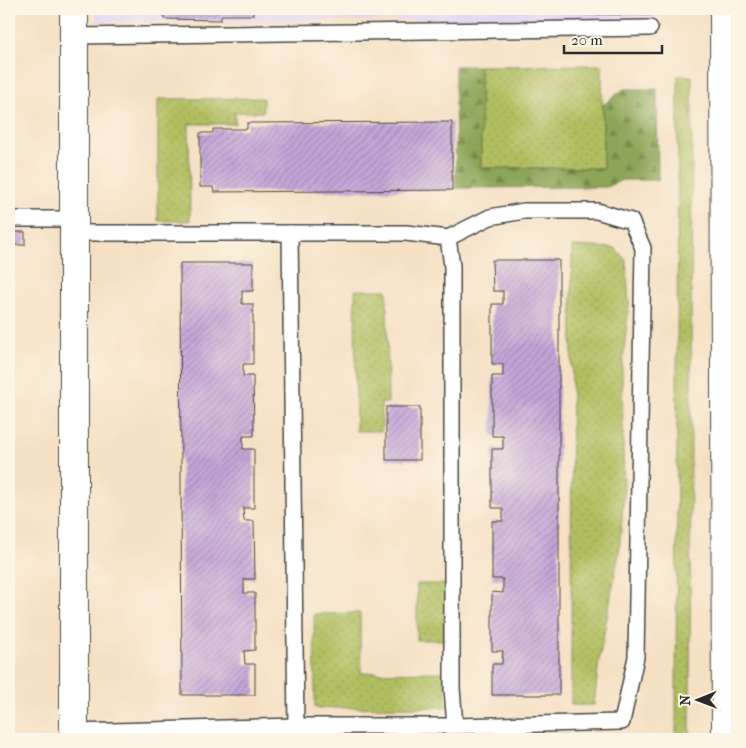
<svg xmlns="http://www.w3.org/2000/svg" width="746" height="748" font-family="'IM FELL French Canon',serif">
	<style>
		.built { fill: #e3d3f3 }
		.green { fill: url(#green-dots); stroke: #6e7446 }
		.forest { fill: url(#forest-firs); stroke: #5c6840 }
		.building { fill: url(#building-hatch) }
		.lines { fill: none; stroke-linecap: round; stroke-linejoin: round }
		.service-casing { stroke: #494642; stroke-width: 18 }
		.minor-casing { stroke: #494642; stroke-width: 30 }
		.secondary-casing { stroke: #494642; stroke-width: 30 }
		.service { stroke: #fff; stroke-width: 15 }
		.minor { stroke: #fff; stroke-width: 28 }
		.secondary { stroke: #fff; stroke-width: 28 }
	</style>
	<defs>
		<pattern id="green-dots" width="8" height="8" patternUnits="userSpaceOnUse" patternTransform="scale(1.25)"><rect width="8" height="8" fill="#b1be60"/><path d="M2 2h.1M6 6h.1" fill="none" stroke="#98a354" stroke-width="1.8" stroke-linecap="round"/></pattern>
		<pattern id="forest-firs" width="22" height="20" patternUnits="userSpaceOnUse" patternTransform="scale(1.25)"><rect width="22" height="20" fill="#8ca556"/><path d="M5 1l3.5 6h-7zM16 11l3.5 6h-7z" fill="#738747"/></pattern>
		<pattern id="building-hatch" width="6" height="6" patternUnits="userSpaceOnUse" patternTransform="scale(1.25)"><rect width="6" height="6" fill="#c4a6d8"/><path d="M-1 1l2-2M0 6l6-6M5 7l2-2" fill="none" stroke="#9f87af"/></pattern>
	</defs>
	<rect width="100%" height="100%" fill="#fcf5e5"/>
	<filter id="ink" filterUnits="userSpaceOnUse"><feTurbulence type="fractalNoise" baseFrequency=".02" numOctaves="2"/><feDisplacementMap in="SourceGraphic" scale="10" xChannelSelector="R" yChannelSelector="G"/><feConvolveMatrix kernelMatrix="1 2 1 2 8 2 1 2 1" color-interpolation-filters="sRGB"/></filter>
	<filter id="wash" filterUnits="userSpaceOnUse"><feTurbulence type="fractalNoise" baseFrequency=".0096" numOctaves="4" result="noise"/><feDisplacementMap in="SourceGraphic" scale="20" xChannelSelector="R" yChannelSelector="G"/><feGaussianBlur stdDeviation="1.12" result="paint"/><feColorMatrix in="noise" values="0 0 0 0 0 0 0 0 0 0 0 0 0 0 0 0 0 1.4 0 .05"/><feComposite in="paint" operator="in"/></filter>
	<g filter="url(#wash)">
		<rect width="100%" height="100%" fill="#f5e0c4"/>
		<!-- built -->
		<polygon class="built" points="96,9 655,9 655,19 96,22"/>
		<!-- green -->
		<g class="green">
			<polygon points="602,65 603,168 481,168 480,66"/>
			<polygon points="678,76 692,76 690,739 676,739"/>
			<polygon points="263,98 263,112 235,112 235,124 189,124 190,221 158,221 158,99"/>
			<polygon points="572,246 615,248 626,260 629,303 622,370 624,495 619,553 599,660 594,705 571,705"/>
			<polygon points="355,290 387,290 388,403 381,403 382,431 356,431"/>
			<rect x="417" y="584" width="28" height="56"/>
			<polygon points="360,613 361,673 445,672 446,707 315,708 314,614"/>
		</g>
		<!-- forest -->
		<polygon class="forest" points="455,66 480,66 481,168 603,168 603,105 624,89 657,89 658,180 622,180 607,187 456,188"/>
		<g id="blocks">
			<!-- building -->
			<g class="building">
				<polygon points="164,9 253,9 253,15 221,15 221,20 164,19"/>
				<polygon points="503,9 553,9 553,11 503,10"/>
				<polygon points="583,9 653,9 653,15 583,14"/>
				<polygon points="452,122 452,190 214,192 213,187 200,187 200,133 213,133 213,129 247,129 247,123"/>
				<rect x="13" y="232" width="12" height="13"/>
				<polygon points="492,260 559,260 559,695 492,695 492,664 502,664 503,651 492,651 492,592 503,593 503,579 492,579 492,521 503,521 503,508 492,508 492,449 503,449 503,436 492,436 492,376 503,376 503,364 492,364 492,304 503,304 503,291 493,291"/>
				<polygon points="180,263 253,263 253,291 242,291 242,304 253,304 253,364 243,364 243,376 253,376 254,436 243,436 243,449 254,449 254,508 243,508 244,521 254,521 255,579 244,579 244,593 255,593 255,650 244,651 245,664 255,664 255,695 182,695"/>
				<rect x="386" y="407" width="34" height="53"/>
				<polygon points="567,736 567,739 488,739 488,737"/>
			</g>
		</g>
	</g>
	<g filter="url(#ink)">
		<use href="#blocks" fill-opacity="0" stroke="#494642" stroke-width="1"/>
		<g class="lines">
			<defs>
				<g id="service">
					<polyline points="74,36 650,28"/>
					<polyline points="9,219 73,219"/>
					<polyline points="74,233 406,233 448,238 452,266 452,688 455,726 296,726 74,732"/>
					<polyline points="290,233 296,726"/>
					<polyline points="448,238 490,217 524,211 597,211 631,221 643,248 636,657 622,722 455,726"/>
				</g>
				<polyline id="minor" points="74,9 74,739"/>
				<polyline id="secondary" points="724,9 726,739"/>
			</defs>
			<!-- service casing -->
			<use href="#service" class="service-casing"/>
			<!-- minor casing -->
			<use href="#minor" class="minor-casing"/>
			<!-- secondary casing -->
			<use href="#secondary" class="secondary-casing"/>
			<!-- service -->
			<use href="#service" class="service"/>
			<!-- minor -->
			<use href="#minor" class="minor"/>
			<!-- secondary -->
			<use href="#secondary" class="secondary"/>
		</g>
	</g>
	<!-- margin -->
	<rect width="746" height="748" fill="none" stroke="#fcf5e5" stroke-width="30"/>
	<!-- north arrow -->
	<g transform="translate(698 700) rotate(269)" stroke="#fcf5e5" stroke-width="4" paint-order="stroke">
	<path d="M0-4L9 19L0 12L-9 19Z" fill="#2b2b2b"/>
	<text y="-8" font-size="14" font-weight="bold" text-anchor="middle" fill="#2b2b2b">N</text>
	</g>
	<!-- scale -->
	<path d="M564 45v8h98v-8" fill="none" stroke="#2b2b2b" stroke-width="2.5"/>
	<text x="571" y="45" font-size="15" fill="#2b2b2b" stroke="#fcf5e5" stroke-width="4" paint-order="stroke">20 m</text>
</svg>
